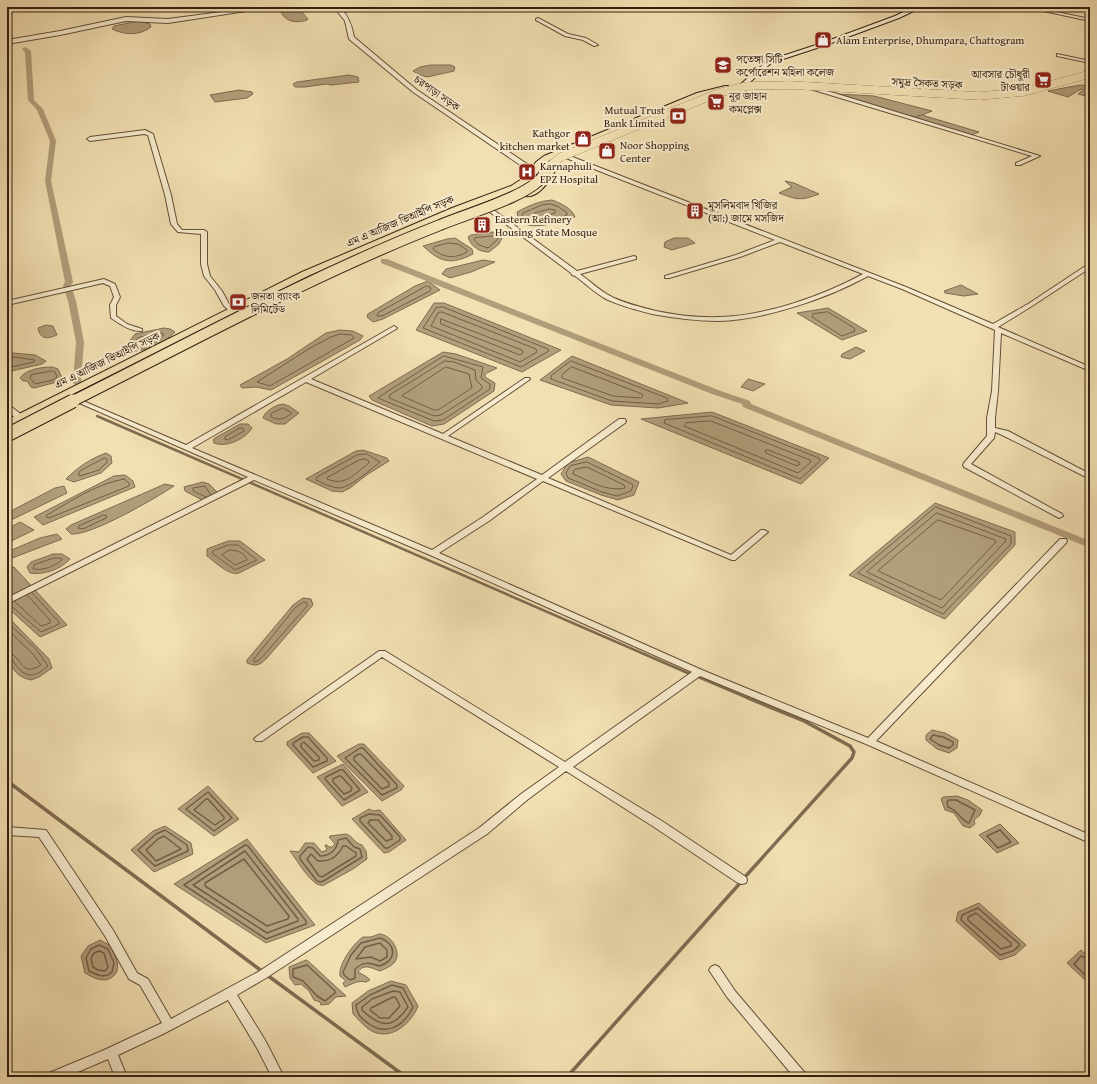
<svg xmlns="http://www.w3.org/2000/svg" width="1097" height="1084" font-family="'Gentium Book Plus','Noto Serif Bengali',serif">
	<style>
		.water { fill: #b19e7b; stroke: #7f6b51 }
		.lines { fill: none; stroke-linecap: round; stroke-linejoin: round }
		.shore-far1 { stroke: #725e46; stroke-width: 1 }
		.shore { stroke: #725e46; stroke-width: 1.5 }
		.stream-far1 { stroke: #7f6b51; stroke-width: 2.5 }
		.stream { stroke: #7f6b51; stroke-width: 3.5 }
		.canal { fill: #b19e7b; fill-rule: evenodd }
		.minor-casing { stroke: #634f39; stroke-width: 2 }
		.tertiary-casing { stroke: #634f39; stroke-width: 2 }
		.secondary-casing { stroke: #331f11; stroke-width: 2 }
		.primary-casing { stroke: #331f11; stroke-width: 2 }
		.minor { fill: #f7ebcd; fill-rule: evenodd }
		.tertiary { fill: #f7ebcd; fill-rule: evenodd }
		.secondary { fill: #f7ebcd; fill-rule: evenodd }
		.primary { fill: #f2e0b2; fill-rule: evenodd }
		.trunk-bridge-far2-casing { stroke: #331f11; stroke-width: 8; stroke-linecap: butt }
		.trunk-bridge-far1-casing { stroke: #331f11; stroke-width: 12; stroke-linecap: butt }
		.trunk-bridge-casing { stroke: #331f11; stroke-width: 15; stroke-linecap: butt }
		.trunk-bridge-far2 { stroke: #f2e0b2; stroke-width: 8 }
		.trunk-bridge-far1 { stroke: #f2e0b2; stroke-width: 10 }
		.trunk-bridge { stroke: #f2e0b2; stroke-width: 13 }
		.labels { text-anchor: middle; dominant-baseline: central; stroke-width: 4; stroke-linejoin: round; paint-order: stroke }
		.far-poi-label { font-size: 11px; fill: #331f11; stroke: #f7ebcd; text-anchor: start }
		.far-street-label { font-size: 11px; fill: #331f11; stroke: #f7ebcd }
	</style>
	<rect width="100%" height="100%" fill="#f2e0b2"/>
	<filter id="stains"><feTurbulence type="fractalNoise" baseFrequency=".005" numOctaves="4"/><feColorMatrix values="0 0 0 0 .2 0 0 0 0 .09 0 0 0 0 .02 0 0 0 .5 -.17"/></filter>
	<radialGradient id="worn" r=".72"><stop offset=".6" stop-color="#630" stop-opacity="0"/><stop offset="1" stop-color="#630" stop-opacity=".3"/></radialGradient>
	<!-- water -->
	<g class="water">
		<path d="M285,7L301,11L308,19L307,20C295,24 283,21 280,9Z"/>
		<path d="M138,21L150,24L151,27C139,36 125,35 112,29L114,26Z"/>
		<polygon points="431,65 451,65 455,67 454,71 427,77 420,75 413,71 420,67"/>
		<polygon points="349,75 358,77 359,82 331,85 326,84 305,87 295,87 293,84 297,82"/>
		<polygon points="1080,85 1090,86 1090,97 1078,94 1083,90 1081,89 1068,97 1048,91"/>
		<polygon points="239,90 252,92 253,94 247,98 215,102 210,95"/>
		<polygon points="838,94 874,96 932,111 922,115 979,132 971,135 917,118 921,115 914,117"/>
		<path d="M785,181L794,183L819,194C801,201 797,200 779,193L792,187Z"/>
		<path d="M552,200C560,203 572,208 575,217C562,221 518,237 517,212C528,206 539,201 552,200Z"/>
		<path d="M492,232L504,234L499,244L489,252C480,252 471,247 468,237L471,235Z"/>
		<path d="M455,238L472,249L473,254C451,265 441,263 423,246L447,239Z"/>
		<polygon points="674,238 688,238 695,243 672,250 664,247 665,242"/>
		<polygon points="483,260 495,262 471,272 450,278 442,274 446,269"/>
		<polygon points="428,281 440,290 383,319 373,322 367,317 368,314 415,286"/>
		<polygon points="961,285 978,294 964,296 945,293 944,291"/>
		<polygon points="434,303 444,303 561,350 522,372 416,330"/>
		<polygon points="828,308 867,331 842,340 797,313"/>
		<path d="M46,325L53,326L57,335C48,339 40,340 38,328Z"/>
		<path d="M164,328L170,329L175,332C164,343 143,354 128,350L125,347L135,334Z"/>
		<polygon points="340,330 353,331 363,336 360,340 271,390 256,387 242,388 240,385 287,359 326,333"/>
		<polygon points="856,347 865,351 850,359 841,357 842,354"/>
		<polygon points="443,352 456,354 497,368 485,374 485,377 495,383 494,391 444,424 432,426 372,400 369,396"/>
		<polygon points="13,353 35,355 46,361 42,364 7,372 7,356"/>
		<polygon points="572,356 688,403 658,408 611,405 540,380"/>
		<path d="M52,367L58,369L62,378L61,381L34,388L31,387L27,381H23L20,378C26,369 43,367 52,367Z"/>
		<polygon points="748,379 765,384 753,391 741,387"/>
		<path d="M283,404L289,406L299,413L285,424H276L263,418C265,411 275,405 283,404Z"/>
		<polygon points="712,412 829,458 801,484 641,419"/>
		<path d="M240,424H248L252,428C245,439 227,448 214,443L213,440L215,438Z"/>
		<polygon points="363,450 387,458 389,461 368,474 350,488 342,492 332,491 306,479 356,451"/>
		<path d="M106,453L111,456L112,463L101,473L74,482L66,479C78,467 90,459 106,453Z"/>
		<polygon points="588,457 639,482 634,495 618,500 601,495 566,481 561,474 568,463"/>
		<polygon points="125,475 133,481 135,487 43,525 34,517 114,476"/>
		<polygon points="203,482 209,484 218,493 204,501 185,491 184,487"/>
		<path d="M165,484L174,486C156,498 91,536 71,534L66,529L71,525Z"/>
		<polygon points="64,486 67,493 7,522 7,513 55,488"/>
		<polygon points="935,503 1015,532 1015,545 945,619 849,575"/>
		<polygon points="20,522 34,530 7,543 7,529"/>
		<polygon points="57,534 62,539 7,560 7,552 40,538"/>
		<path d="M228,541H240L265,560L239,573C229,576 215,562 207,556V549Z"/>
		<path d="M53,554H62L70,559C60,570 43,575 30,573L27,567L31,562Z"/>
		<polygon points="14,567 67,625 40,637 7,607 7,569"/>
		<path d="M303,598L311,599L313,605L267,658C260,665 257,667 247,663V660L293,605Z"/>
		<path d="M7,616L49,659L52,668L39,677L31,680C1,674 7,640 7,616Z"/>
		<polygon points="932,730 945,733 958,740 957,748 949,753 937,749 926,740 926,735"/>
		<polygon points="302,733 309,733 336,761 313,773 287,745 287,742"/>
		<polygon points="359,744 364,744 404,786 401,790 382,801 337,756"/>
		<polygon points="343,764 368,792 342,806 317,777"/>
		<polygon points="208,786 239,819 214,836 178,809"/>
		<polygon points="957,796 968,800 982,810 980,815 974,820 975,824 970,828 963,826 954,813 945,810 941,799 943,797"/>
		<polygon points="369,809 373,811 380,810 406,840 389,852 384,853 352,819"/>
		<polygon points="1000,824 1019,843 997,853 979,835"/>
		<polygon points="165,826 191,843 193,854 154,872 131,850 153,831"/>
		<path d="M346,834C353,836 354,843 362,845L366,851L367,859L353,869L324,885C313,889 297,860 290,851L299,852L305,843H314L322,852L327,850L325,845H327L329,847H332L335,844L329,837L330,836Z"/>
		<polygon points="247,839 315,925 266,943 174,884"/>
		<polygon points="979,903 1026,945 1015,955 1000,960 956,921 958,912"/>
		<path d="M379,934C391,934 403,953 394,963C390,967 384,969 380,971C371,968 364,963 358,972L367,977L370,980L366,982C358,980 352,984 345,987L343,983L346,981L340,976C338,964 354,943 363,937H371Z"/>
		<path d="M100,940L111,946C113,951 115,956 117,961C118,965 118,969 116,973C108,985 95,979 85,973L81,956L88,946Z"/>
		<polygon points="1081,950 1090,958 1090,975 1084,979 1067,963"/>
		<polygon points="306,960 308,961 346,996 336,997 329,1004 321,1005 320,1002 314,1000 309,991 301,984 295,985 290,978 289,967"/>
		<path d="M391,981L406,985L418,1006C412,1022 393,1040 374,1032C366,1029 359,1020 353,1014L352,1003L368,991Z"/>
	</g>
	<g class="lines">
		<!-- shore-far1 -->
		<g class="shore-far1">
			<path d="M551,204L559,207L567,213V215C553,221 535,227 522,216L523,213L542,205Z"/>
			<polygon points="550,209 555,210 555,213 539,218 533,216 535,213"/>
			<polygon points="493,236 497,236 498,239 488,248 479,245 474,240 475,238"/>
			<path d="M448,243L458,244L467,250V252C454,259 444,258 433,249L434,247Z"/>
			<polygon points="427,286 431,288 430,291 382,316 377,316 378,313"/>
			<polygon points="443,307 548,349 549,351 521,367 423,328 436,308"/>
			<polygon points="442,312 536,349 537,352 520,362 431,326 438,313"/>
			<polygon points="828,312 854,328 855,331 842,336 812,317 813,314"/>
			<polygon points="441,319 522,350 523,353 520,355 441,324"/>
			<polygon points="158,333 162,333 164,335 143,346 131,346 138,338"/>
			<polygon points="341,334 352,335 354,338 270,386 257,382 310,348 331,337"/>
			<polygon points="444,356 483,367 481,378 490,384 490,389 443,420 434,421 378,398"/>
			<polyline points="7,359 14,357 35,360 34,362 7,368"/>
			<polygon points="445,361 454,362 475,370 476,380 482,386 482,389 441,415 434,416 389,398 390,395"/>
			<polygon points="571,361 667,398 668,401 658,404 612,401 551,379 551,376"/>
			<polygon points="446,367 469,374 472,388 438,410 434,410 402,396"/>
			<polygon points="572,367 642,394 643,396 641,398 613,396 562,378 562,375"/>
			<polygon points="52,371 55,372 57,377 53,380 35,384 30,378 31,375"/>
			<path d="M283,408L292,413C284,419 280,421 271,417V414Z"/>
			<polygon points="712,416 819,458 820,461 800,479 664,423 665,420"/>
			<polygon points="711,421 810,460 811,462 798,473 684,426 686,423"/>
			<polygon points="240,428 243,428 244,431 228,440 225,439 225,437"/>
			<polygon points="768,450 799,462 800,464 797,466 766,453 765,451"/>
			<path d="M367,454L380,462C371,469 351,487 340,488C332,488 323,483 316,480L317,477L357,455Z"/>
			<polygon points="105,458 107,459 107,462 99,470 80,476 78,475 80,471"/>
			<path d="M365,459L369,461V463C355,473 346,487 327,479L328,477L359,460Z"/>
			<polygon points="587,462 632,484 633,486 631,491 617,496 602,492 568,478 566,473 570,466"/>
			<path d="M587,467L624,485L625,488C607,492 589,481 573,474L574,470Z"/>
			<path d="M124,479L129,483V486L49,518L46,517L47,515C71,501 96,484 124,479Z"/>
			<polyline points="206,497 193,491 193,488 205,486 211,495"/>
			<polygon points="936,507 1011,536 1011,544 943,614 858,573"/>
			<polygon points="937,513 1006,539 1005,542 942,608 867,572"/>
			<polygon points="104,515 107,516 106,518 83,529 78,528 79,526"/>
			<polygon points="938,520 995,540 996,542 941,600 878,571"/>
			<polygon points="229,545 238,545 257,560 235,570 212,553 213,551"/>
			<path d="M230,550C237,550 245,553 247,560L235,565L222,555Z"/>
			<path d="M54,558H61L62,560C54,566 44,571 33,569L34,565Z"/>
			<polyline points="14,601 41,626 50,623 50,620 27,595"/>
			<polygon points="304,602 307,603 307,606 264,655 258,661 254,662 254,659 295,608"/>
			<polyline points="9,604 41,632 59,624 59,622 32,593"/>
			<path d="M7,622L36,649L48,666C30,682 22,675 11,658L7,657"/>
			<path d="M7,629L33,654L41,665C20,678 24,657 7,652"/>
		</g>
		<!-- shore -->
		<g class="shore">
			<polygon points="933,735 943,737 953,742 953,745 949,748 939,745 930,739"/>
			<polygon points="303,737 308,737 327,758 327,761 313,767 293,745 293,743"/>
			<polygon points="304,742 319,757 319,760 314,761 301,747 301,744"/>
			<polygon points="360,748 363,748 397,785 397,788 382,795 345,758"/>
			<polygon points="359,754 361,754 389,783 389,786 382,789 354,760 354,757"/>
			<polygon points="340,770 343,770 360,790 344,800 325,779 326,777"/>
			<polygon points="339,776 341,776 352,788 351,791 344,794 333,782 333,779"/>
			<polygon points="208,792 232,818 214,831 186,809"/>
			<polygon points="206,799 208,799 224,817 224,819 215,825 194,810"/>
			<path d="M949,800H956L975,810L969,823C961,821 959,811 948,807L947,802Z"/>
			<polygon points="369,814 380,815 400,837 400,840 388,848 385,848 360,821 360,818"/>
			<polygon points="370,820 378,820 392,836 392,839 386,841 368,823"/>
			<polygon points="165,830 187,845 188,851 155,866 138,850 156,834"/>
			<polygon points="1000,830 1011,842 998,848 987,836"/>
			<polygon points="164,836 181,849 156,861 146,850 158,839"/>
			<path d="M346,838L354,847L360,849L362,857L325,880L321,882L317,881L300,859V856L308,847L313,848L320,856C330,856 337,850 338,840Z"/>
			<polygon points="245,845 248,846 306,921 306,924 266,939 184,885"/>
			<path d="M343,846H346L356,853V856L322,877L319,876L307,859L311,854L318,861C330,862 338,856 343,846Z"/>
			<polygon points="245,851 298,919 298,921 267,933 193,885"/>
			<polygon points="244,859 289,916 288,919 267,926 205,886 205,883"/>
			<polygon points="978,908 1019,944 1019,946 1013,951 1000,955 961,920 962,915"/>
			<polygon points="976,913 1011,943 1011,946 1001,949 968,920 968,917"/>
			<path d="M380,938C397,944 397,961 379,966C369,962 363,962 355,969V978L350,980L344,975L343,972L351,955L361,943Z"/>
			<polygon points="380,943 387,950 387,957 380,961 371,957 356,959 365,947"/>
			<path d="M99,945L108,949L114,963L112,972C105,979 97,975 89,971L86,958L91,949Z"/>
			<polygon points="99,951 104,953 108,967 105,971 98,970 93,967 91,958 94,953"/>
			<polyline points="1090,960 1081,956 1074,964 1084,974 1090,972"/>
			<polygon points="307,965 335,991 335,993 325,1001 317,996 303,981 293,977 293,969"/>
			<path d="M392,985L403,988L413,1007C403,1028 384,1037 365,1021C359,1016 357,1013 356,1005L370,995Z"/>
			<path d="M393,991L400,992L408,1007C393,1029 381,1028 362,1010V1007L372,999Z"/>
			<polygon points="393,997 396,998 400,1006 389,1018 380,1018 370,1010 371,1008"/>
		</g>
		<!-- stream-far1 -->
		<g class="stream-far1">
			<polyline points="97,416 690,674"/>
			<polyline points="696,676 750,699"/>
		</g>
		<!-- stream -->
		<g class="stream">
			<polyline points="7,781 263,972"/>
			<polyline points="744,878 852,758 854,752 850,746 804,721 748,698"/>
			<polyline points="267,975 406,1077"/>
			<polyline points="567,1077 741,882"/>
		</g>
		<!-- canal -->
		<g class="canal">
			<polygon points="25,47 31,51 34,100 43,109 56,141 51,181 73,282 71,285 76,301 84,342 81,383 77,386 73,383 76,342 68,301 63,285 65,282 45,181 50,141 37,110 28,100 25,52 22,49"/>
			<polygon points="381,259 387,259 718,390 750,401 751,404 1090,541 1090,548 743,407 742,404 712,394 381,263"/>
		</g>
		<defs>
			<g id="minor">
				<polygon points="1025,7 1033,7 1090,19 1090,21"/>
				<polygon points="538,18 568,34 586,38 598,45 594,46 583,40 565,36 536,20 536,19"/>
				<polygon points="1057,54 1090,61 1090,63 1057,56"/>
				<polygon points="807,86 811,86 1040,156 1020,165 1016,165 1016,163 1032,156 807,88"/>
				<polygon points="145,130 153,134 171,195 177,224 182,230 204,230 207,232 207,264 210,276 222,291 229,304 235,310 235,312 231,312 224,306 215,290 204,276 201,264 201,234 178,232 171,224 165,195 148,135 144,134 90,141 87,139 90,137"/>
				<path d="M566,156H570L906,287L993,324L1028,304L1090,263V268L1032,306L998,327L1090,367V371L1001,333L998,391L995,418V428L1008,431L1090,474V479L1002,435L995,432L994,438L971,464L1062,514L1063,516L1059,518L964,467L963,465L964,463L987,436V418L992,391L995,330L902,289L868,276C828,298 765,320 718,321C696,321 674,318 652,314C637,310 621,306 606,299C595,293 585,283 575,276L572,275L571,273L487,210V208H491L577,271L634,256L636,257V259L580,274C590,281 599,290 610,296C623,303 640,307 656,311C676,315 698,318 719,317C765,316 823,296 863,274L780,242L740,257L669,278H665V276L736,255L775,240L566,158Z"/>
				<path d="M104,279L115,284L120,297L116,305V316L127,324L142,329V331C131,332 120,324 111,318L110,305L114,297L110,286L103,283L7,305V301Z"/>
				<path d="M394,326L397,328L396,329L311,379L443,434L525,378H529L530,379L529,380L448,436L542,475L619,419H625L626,421L625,423L548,478L731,555L761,530H764L768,532L735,560H732L543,481L489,521L439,553L702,670L868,738L1060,539H1066L1067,541L1066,543L876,741L1090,835V843L866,744L700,676L573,767L662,821L746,877L747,880L746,883L742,884L738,883L654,827L566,771L527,800L487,834L266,978L237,995L265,1040L284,1077H272L257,1048L228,1000L163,1034L118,1055L127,1077H115L108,1059L66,1077H47L49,1073L102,1051L162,1023L140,985L129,979L105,936L39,837L7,835V827L46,830L113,930L137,973L148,979L171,1019L258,972L479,828L521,794L559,767L382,657L262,741H256L254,739L256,737L379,651H385L565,762L692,672L430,555L254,480L7,604V598L248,477L77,402L76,401L77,400H81L186,445ZM306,382L537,479L483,517L432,550L192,448Z"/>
				<polygon points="7,404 9,405 22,415 23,417 22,419 16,419 7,410"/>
				<polygon points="715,965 719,967 735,991 805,1073 807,1077 794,1077 727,997 709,970 711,967"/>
			</g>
			<g id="tertiary">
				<polygon points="259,7 273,7 168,23 126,21 60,35 7,44 7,40 60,31 126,17 168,19"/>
				<path d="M334,7H340C348,16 352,25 354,37L417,90L536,170L545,173V175L532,173L413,92L349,39L345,21Z"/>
			</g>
			<polygon id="secondary" points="914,7 922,7 899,18 826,45 771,63 748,84 751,87 750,88 746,88 741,84 767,61 822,43 895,16"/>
			<g id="primary">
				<polygon points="725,86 728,86 728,90 703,97 550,160 542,166 531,181 517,190 458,212 308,276 7,427 7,420 302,272 452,208 511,186 525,177 536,162 544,156 697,93"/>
				<path d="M551,164H557L558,166C552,176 540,199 525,196L524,194L525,192L539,183Z"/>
			</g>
		</defs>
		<!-- minor casing -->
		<use href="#minor" class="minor-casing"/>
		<!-- tertiary casing -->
		<use href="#tertiary" class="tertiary-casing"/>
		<!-- secondary casing -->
		<use href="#secondary" class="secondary-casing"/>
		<!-- primary casing -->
		<use href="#primary" class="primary-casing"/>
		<!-- minor -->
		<use href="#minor" class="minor"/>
		<!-- tertiary -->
		<use href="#tertiary" class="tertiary"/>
		<!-- secondary -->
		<use href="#secondary" class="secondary"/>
		<!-- primary -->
		<use href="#primary" class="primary"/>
		<defs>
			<polyline id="trunk-bridge-far2" points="544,175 548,167 561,157 718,93 747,86 790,85 979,96 1024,92 1090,74"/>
			<path id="trunk-bridge-far1" d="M71,402C193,341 313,275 440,225C463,215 534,195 544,174"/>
			<polyline id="trunk-bridge" points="7,435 73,401"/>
		</defs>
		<!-- trunk-bridge-far2 casing -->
		<use href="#trunk-bridge-far2" class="trunk-bridge-far2-casing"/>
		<!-- trunk-bridge-far1 casing -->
		<use href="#trunk-bridge-far1" class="trunk-bridge-far1-casing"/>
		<!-- trunk-bridge casing -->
		<use href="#trunk-bridge" class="trunk-bridge-casing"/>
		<!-- trunk-bridge-far2 -->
		<use href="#trunk-bridge-far2" class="trunk-bridge-far2"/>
		<!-- trunk-bridge-far1 -->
		<use href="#trunk-bridge-far1" class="trunk-bridge-far1"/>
		<!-- trunk-bridge -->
		<use href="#trunk-bridge" class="trunk-bridge"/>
	</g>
	<!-- icons -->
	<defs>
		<symbol id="shop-square" viewBox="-11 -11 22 22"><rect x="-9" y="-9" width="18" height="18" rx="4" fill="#8f2418" stroke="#f7ebcd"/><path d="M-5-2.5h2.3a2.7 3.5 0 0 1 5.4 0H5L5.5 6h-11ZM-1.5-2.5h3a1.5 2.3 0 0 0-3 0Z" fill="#fff"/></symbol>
		<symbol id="school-square" viewBox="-11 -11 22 22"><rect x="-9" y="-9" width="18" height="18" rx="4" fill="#8f2418" stroke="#f7ebcd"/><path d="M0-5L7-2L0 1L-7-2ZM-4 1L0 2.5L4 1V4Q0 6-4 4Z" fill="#fff"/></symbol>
		<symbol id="supermarket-square" viewBox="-11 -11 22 22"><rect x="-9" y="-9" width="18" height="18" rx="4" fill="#8f2418" stroke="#f7ebcd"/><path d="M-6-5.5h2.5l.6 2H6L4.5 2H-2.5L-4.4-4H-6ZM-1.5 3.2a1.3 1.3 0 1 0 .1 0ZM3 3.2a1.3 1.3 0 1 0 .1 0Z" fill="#fff"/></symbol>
		<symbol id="bank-square" viewBox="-11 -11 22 22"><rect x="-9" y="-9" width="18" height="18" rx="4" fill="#8f2418" stroke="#f7ebcd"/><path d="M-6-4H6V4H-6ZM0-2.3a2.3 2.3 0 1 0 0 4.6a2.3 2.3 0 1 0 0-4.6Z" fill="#fff"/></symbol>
		<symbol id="hospital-square" viewBox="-11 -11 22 22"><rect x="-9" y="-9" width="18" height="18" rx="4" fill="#8f2418" stroke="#f7ebcd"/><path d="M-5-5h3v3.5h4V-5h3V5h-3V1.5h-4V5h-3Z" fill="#fff"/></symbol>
		<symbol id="building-square" viewBox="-11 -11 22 22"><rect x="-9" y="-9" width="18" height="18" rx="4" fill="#8f2418" stroke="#f7ebcd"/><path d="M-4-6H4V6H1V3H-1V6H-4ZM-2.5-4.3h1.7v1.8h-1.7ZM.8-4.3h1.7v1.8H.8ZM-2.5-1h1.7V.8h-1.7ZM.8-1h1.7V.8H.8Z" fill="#fff"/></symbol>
	</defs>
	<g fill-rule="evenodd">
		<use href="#shop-square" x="813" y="30" width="20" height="20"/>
		<use href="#school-square" x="713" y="55" width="20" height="20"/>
		<use href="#supermarket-square" x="1033" y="70" width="20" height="20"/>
		<use href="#supermarket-square" x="706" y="92" width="20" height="20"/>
		<use href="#bank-square" x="668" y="106" width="20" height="20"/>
		<use href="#shop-square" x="573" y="129" width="20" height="20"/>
		<use href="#shop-square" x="597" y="141" width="20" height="20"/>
		<use href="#hospital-square" x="517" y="162" width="20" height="20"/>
		<use href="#building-square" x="685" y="201" width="20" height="20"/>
		<use href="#building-square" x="472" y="215" width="20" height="20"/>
		<use href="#bank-square" x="228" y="292" width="20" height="20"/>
	</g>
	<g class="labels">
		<!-- far-poi labels -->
		<g class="far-poi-label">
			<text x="836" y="40">Alam Enterprise, Dhumpara, Chattogram</text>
			<text x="736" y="59">পতেঙ্গা সিটি<tspan x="736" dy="13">কর্পোরেশন মহিলা কলেজ</tspan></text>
			<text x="1030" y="74" text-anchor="end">আবসার চৌধুরী<tspan x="1030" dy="13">টাওয়ার</tspan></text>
			<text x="729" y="96">নূর জাহান<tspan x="729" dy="13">কমপ্লেক্স</tspan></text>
			<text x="665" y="110" text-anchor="end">Mutual Trust<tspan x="665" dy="13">Bank Limited</tspan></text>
			<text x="570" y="133" text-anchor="end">Kathgor<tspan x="570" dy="13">kitchen market</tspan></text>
			<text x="620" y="145">Noor Shopping<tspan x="620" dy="13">Center</tspan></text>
			<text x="540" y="166">Karnaphuli<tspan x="540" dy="13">EPZ Hospital</tspan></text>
			<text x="708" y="205">মুসলিমবাদ খিজির<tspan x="708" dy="13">(আ:) জামে মসজিদ</tspan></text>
			<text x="495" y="219">Eastern Refinery<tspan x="495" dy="13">Housing State Mosque</tspan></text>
			<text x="251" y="296">জনতা ব্যাংক<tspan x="251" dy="13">লিমিটেড</tspan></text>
		</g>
		<!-- far-street labels -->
		<g class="far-street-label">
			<text transform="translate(927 83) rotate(3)">সমুদ্র সৈকত সড়ক</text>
			<text transform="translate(437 93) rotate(35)">চরপাড়া সড়ক</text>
			<text transform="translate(400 221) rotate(-23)">এম এ আজিজ ভিআইপি সড়ক</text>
			<text transform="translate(107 360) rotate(-26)">এম এ আজিজ ভিআইপি সড়ক</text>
		</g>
	</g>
	<!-- margin -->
	<rect width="1097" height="1084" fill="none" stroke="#f2e0b2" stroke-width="24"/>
	<rect x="8" y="8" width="1081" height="1068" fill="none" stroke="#331f11" stroke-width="2"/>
	<rect x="12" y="12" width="1073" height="1060" fill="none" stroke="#331f11"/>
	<rect width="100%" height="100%" filter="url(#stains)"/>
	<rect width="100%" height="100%" fill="url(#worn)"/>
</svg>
